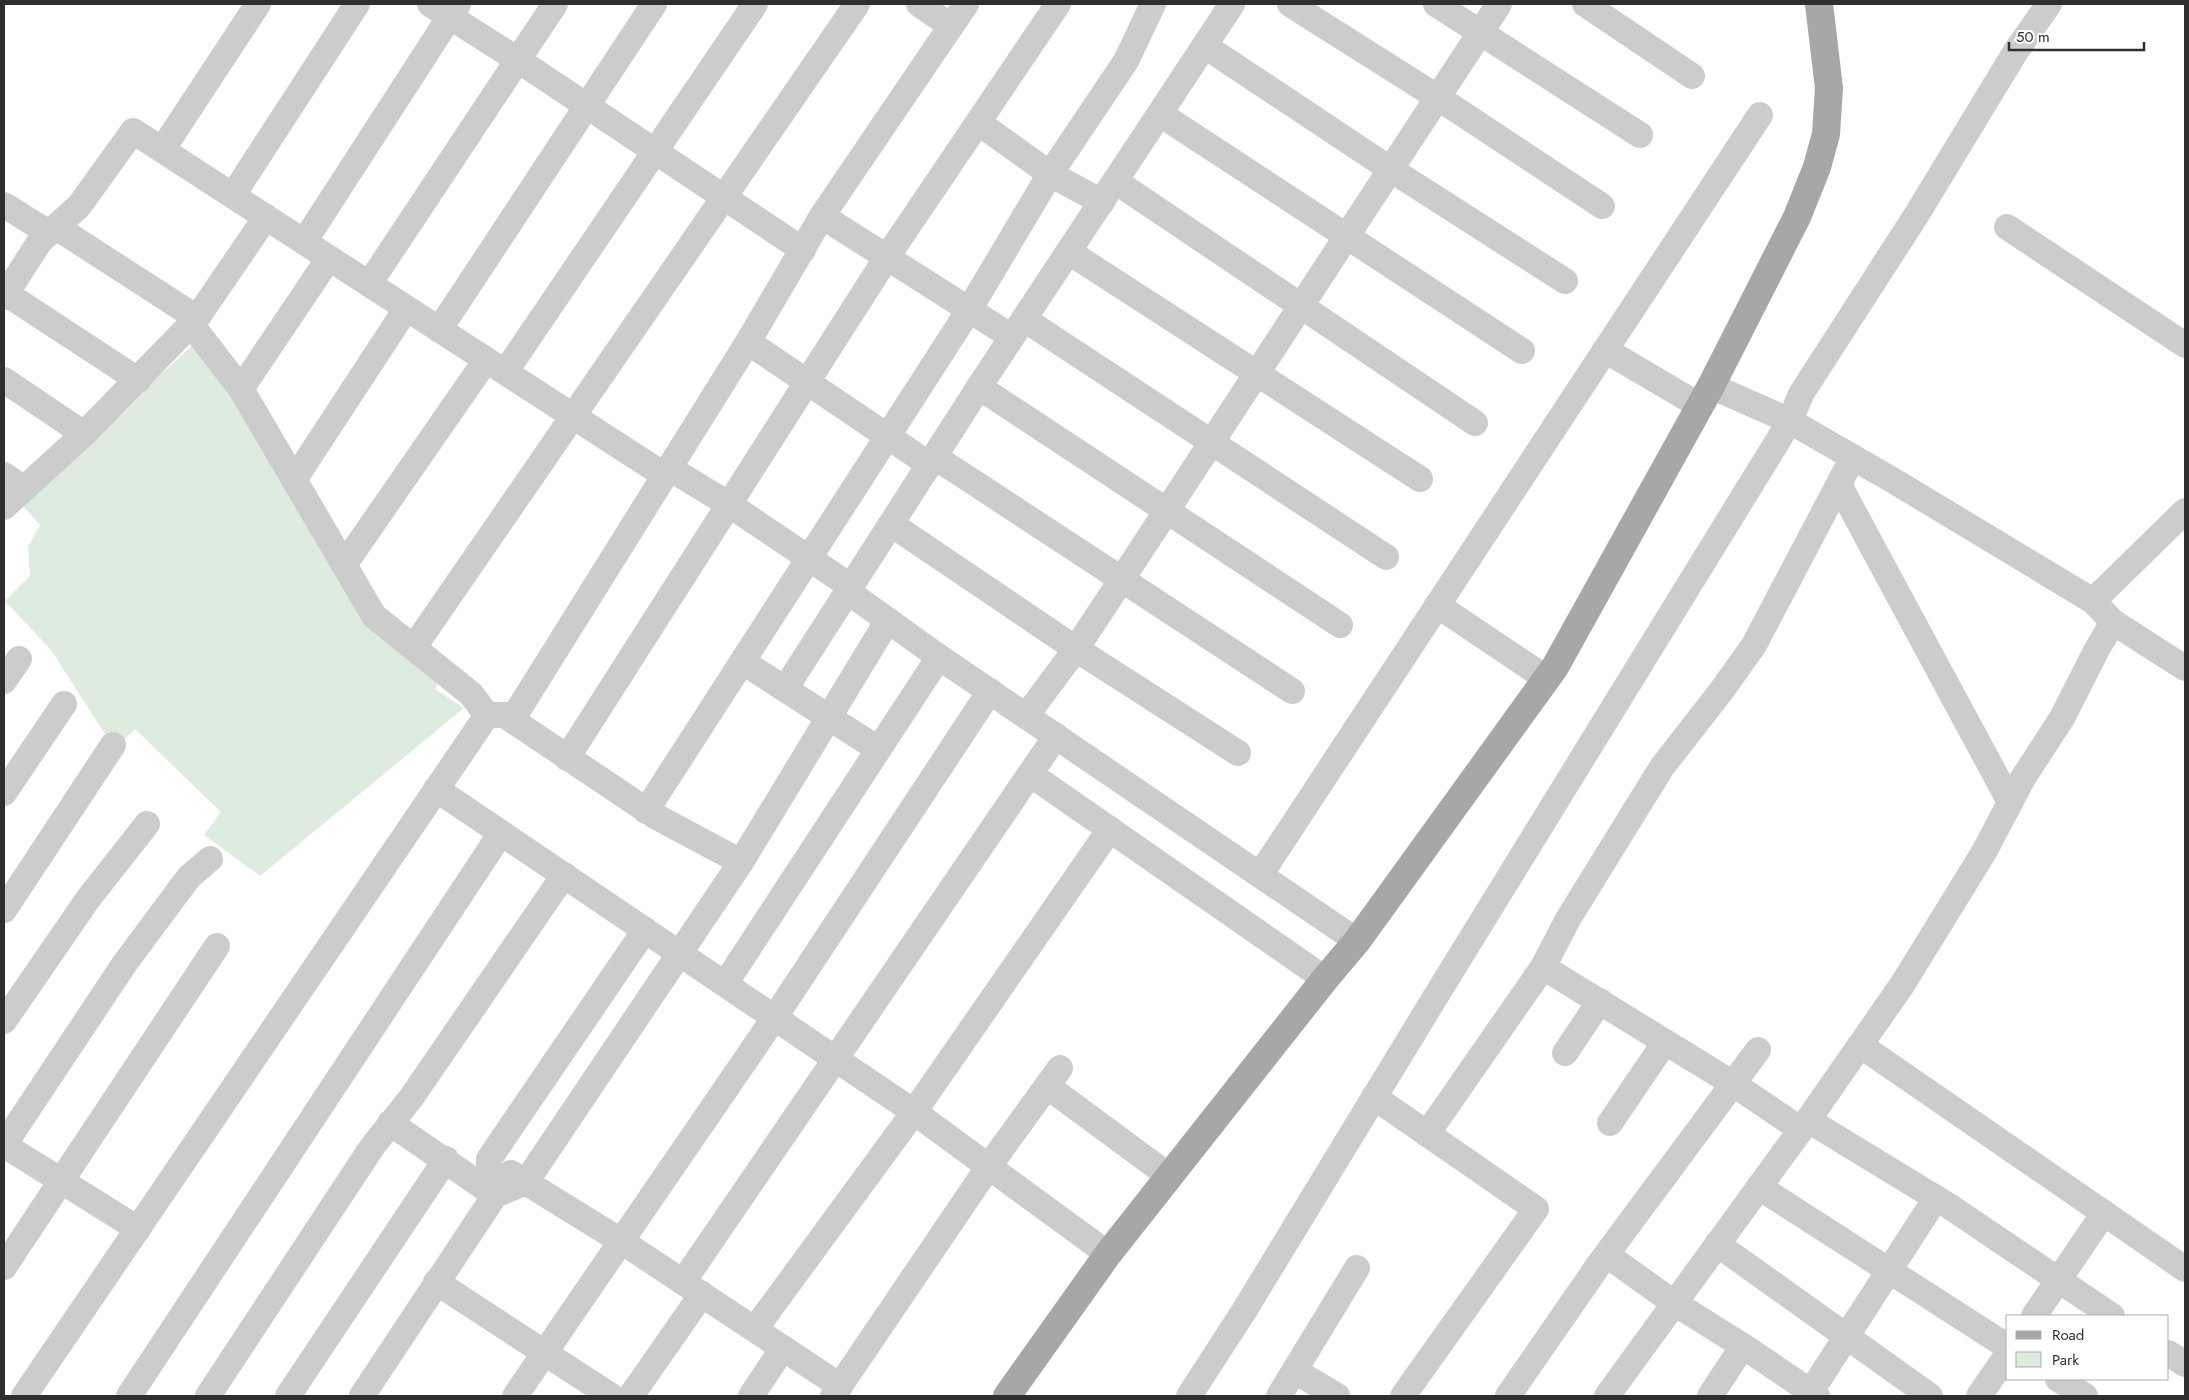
<svg xmlns="http://www.w3.org/2000/svg" width="2189" height="1400" font-family="Jost,sans-serif">
	<style>
		.green { fill: #ddecdf }
		.lines { fill: none; stroke-linecap: round; stroke-linejoin: round }
		.minor { stroke: #ccc; stroke-width: 26 }
		.major { stroke: #a7a7a7; stroke-width: 28 }
	</style>
	<rect width="100%" height="100%" fill="#fff"/>
	<!-- green -->
	<polygon class="green" points="195,343 231,390 368,622 442,678 435,689 464,708 260,876 204,835 221,812 135,729 123,741 105,734 51,650 5,601 30,576 28,547 40,525 20,503"/>
	<g class="lines">
		<!-- minor -->
		<g class="minor">
			<polyline points="430,4 518,60 803,250"/>
			<polyline points="919,4 951,26"/>
			<polyline points="1290,4 1437,97 1602,206"/>
			<polyline points="1436,4 1640,135"/>
			<polyline points="1585,4 1692,76"/>
			<polyline points="1205,46 1390,169 1565,281"/>
			<polyline points="1160,114 1522,351"/>
			<polyline points="979,123 1050,174 1102,202"/>
			<polyline points="162,150 258,4"/>
			<polyline points="1115,181 1475,423"/>
			<polyline points="233,195 357,4"/>
			<polyline points="4,205 49,233"/>
			<polyline points="822,216 1012,337"/>
			<polyline points="56,227 197,318"/>
			<polyline points="2007,227 2185,345"/>
			<polyline points="304,242 458,4"/>
			<polyline points="1069,252 1420,479"/>
			<polyline points="369,284 555,4"/>
			<polyline points="4,292 138,380"/>
			<polyline points="4,297 40,241 79,206 133,131 664,475"/>
			<polyline points="1024,319 1386,557"/>
			<polyline points="191,324 241,389 374,616 471,694 487,715"/>
			<polyline points="439,330 654,4"/>
			<polyline points="748,342 930,465"/>
			<polyline points="1605,350 1700,406"/>
			<polyline points="506,371 755,4"/>
			<polyline points="4,380 84,434"/>
			<polyline points="1711,386 1790,421 1894,481 2093,601 2113,622 2185,668"/>
			<polyline points="979,387 1340,625"/>
			<polyline points="241,389 329,258"/>
			<polyline points="935,457 1292,691"/>
			<polyline points="669,468 730,505 850,586"/>
			<polyline points="4,475 24,489"/>
			<polyline points="294,480 406,309"/>
			<polyline points="1839,485 2010,802"/>
			<polyline points="4,507 84,434 197,318 266,217"/>
			<polyline points="891,524 1076,649 1238,753"/>
			<polyline points="344,565 486,360"/>
			<polyline points="847,591 939,657 1357,941"/>
			<polyline points="2093,601 2185,511"/>
			<polyline points="1437,605 1547,679"/>
			<polyline points="414,647 857,4"/>
			<polyline points="743,662 878,749"/>
			<polyline points="4,681 19,659"/>
			<polyline points="785,689 979,387 1232,4"/>
			<polyline points="506,716 655,816 741,862"/>
			<polyline points="1026,716 1076,649 1499,4"/>
			<polyline points="567,758 887,257 1058,4"/>
			<polyline points="1030,774 1325,979"/>
			<polyline points="436,789 914,1112 1108,1254"/>
			<polyline points="4,793 64,704"/>
			<polyline points="646,811 969,310 1050,174 1126,61 1153,4"/>
			<polyline points="1260,875 1760,115"/>
			<polyline points="4,910 113,745"/>
			<polyline points="1543,967 1732,1083 1800,1129"/>
			<polyline points="725,984 939,657"/>
			<polyline points="4,1021 88,899 147,824"/>
			<polyline points="1860,1045 2185,1269"/>
			<polyline points="1565,1053 1600,1001"/>
			<polyline points="1047,1086 1169,1176"/>
			<polyline points="1374,1097 1536,1209 1403,1396"/>
			<polyline points="1808,1120 1949,1206 2112,1316"/>
			<polyline points="390,1123 495,1195 526,1182 741,862 888,620"/>
			<polyline points="1610,1123 1665,1042"/>
			<polyline points="1427,1134 1543,967 1568,919 1662,767 1722,690 1754,645 1853,457"/>
			<polyline points="4,1145 125,963 189,877 210,859"/>
			<polyline points="4,1145 138,1229"/>
			<polyline points="511,1173 621,1241 840,1386"/>
			<polyline points="1759,1187 2008,1347"/>
			<polyline points="1717,1244 1930,1396"/>
			<polyline points="1607,1255 1674,1303 1743,1346 1817,1396"/>
			<polyline points="4,1267 217,946"/>
			<polyline points="436,1282 611,1396"/>
			<polyline points="683,1282 1056,736"/>
			<polyline points="2034,1316 2104,1213"/>
			<polyline points="755,1329 914,1112 1110,829"/>
			<polyline points="2168,1353 2185,1364"/>
			<polyline points="1295,1371 1337,1396"/>
			<polyline points="2058,1379 2085,1396"/>
			<polyline points="24,1396 487,715 515,715 748,342 822,216 966,4"/>
			<polyline points="129,1396 501,833"/>
			<polyline points="208,1396 372,1147 411,1098 564,875"/>
			<polyline points="288,1396 446,1159"/>
			<path d="M362,1396L495,1195C493,1182 488,1172 489,1159L645,930"/>
			<polyline points="515,1396 775,1017 990,691"/>
			<polyline points="631,1396 702,1294"/>
			<polyline points="751,1396 783,1348"/>
			<polyline points="833,1396 989,1166 1060,1068"/>
			<polyline points="1189,1396 1244,1311 1439,991 1790,421 1801,394 1917,214 2016,51 2049,4"/>
			<polyline points="1279,1396 1357,1268"/>
			<polyline points="1508,1396 1600,1263 1758,1050"/>
			<polyline points="1607,1396 1808,1120 1902,985 1984,852 2023,778 2062,718 2096,651 2113,622"/>
			<polyline points="1710,1396 1743,1346"/>
			<polyline points="1808,1396 1936,1198"/>
			<polyline points="1979,1396 2008,1354"/>
		</g>
		<!-- major -->
		<polyline class="major" points="1007,1396 1108,1254 1325,979 1357,941 1555,667 1711,386 1797,217 1817,167 1826,134 1829,88 1819,4"/>
	</g>
	<!-- border -->
	<rect width="2189" height="1400" fill="none" stroke="#2f2f2f" stroke-width="10"/>
	<!-- legend -->
	<rect x="2006" y="1315" width="162" height="65" fill="#ffffff" stroke="#acacac"/>
	<rect x="2016" y="1331" width="25" height="8" fill="#a7a7a7" stroke="#acacac"/>
	<text x="2052" y="1340" font-size="15" fill="#2f2f2f">Road</text>
	<rect x="2016" y="1352" width="25" height="15" fill="#ddecdf" stroke="#acacac"/>
	<text x="2052" y="1365" font-size="15" fill="#2f2f2f">Park</text>
	<!-- scale -->
	<path d="M2009 42v8h135v-8" fill="none" stroke="#2f2f2f" stroke-width="2.5"/>
	<text x="2016" y="42" font-size="15" fill="#2f2f2f" stroke="#ffffff" stroke-width="4" paint-order="stroke">50 m</text>
</svg>
